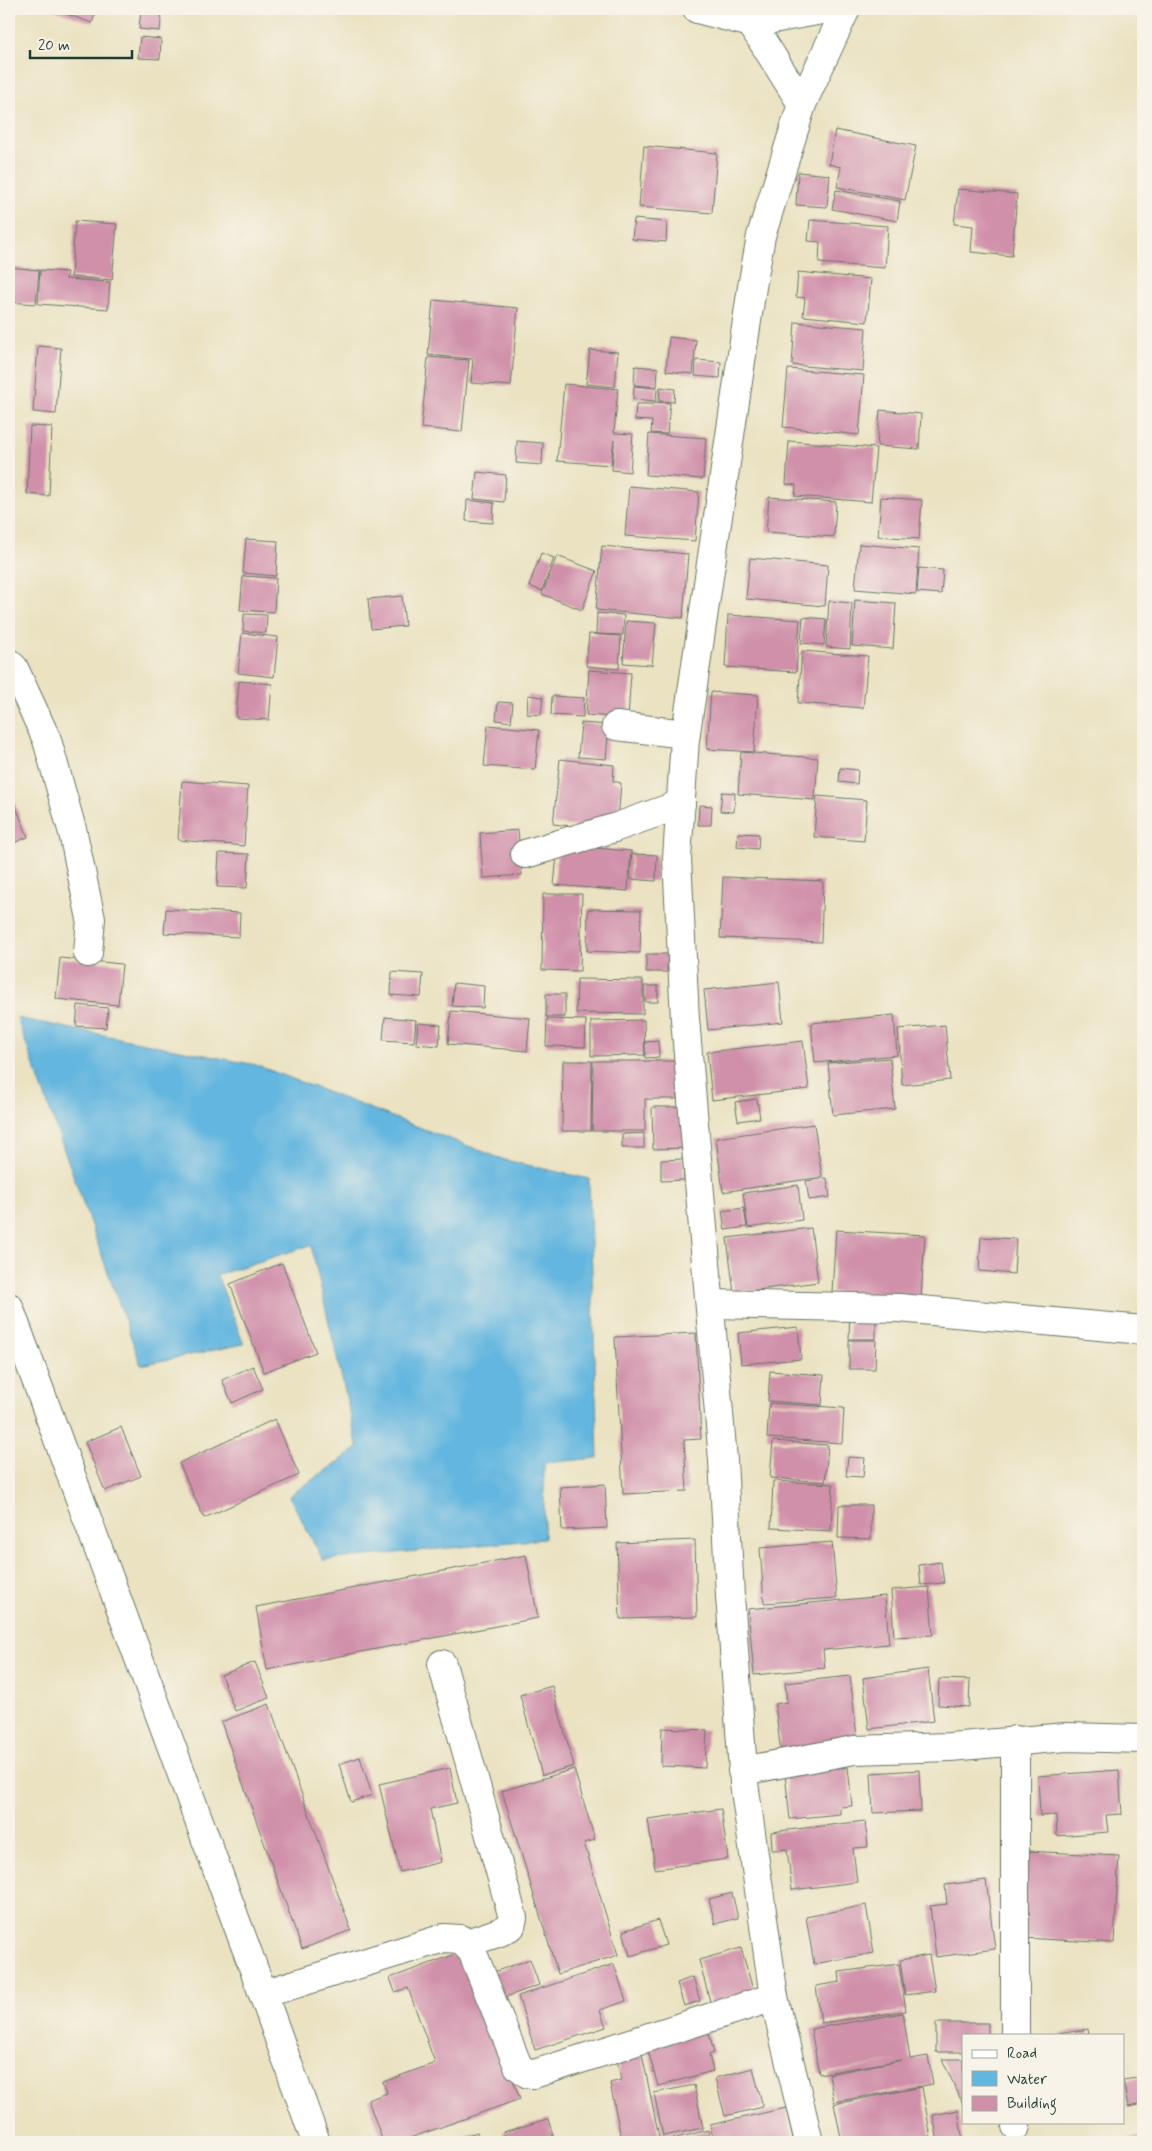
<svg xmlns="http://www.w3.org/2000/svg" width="1152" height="2151" font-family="Mynerve,sans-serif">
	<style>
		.water { fill: #63b6df; stroke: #417a8a }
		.building { fill: #d090aa }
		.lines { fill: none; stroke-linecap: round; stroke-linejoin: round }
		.minor-casing { stroke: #667765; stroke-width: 30 }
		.minor { stroke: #fff; stroke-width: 28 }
	</style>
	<rect width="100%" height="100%" fill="#f7f3e8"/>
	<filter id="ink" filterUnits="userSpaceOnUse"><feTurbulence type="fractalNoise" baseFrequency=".02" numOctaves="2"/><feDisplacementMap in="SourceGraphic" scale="10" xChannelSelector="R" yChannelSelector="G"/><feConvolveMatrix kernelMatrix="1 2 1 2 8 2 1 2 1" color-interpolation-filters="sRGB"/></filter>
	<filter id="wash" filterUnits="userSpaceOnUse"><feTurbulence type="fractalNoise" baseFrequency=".0096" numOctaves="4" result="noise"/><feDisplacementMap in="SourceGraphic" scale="20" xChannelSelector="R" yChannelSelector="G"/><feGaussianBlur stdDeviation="1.12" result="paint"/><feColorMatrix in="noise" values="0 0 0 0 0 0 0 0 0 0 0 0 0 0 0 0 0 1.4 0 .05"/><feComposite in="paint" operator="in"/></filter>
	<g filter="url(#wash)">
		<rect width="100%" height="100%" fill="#eae2c1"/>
		<!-- water -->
		<polygon class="water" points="17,1018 256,1065 505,1160 589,1179 598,1458 544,1463 544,1539 323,1560 289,1496 358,1448 311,1245 217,1275 244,1344 141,1365"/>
		<g id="blocks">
			<!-- building -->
			<g class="building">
				<polygon points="52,9 97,9 92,23"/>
				<polygon points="141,9 162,10 160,31 139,29"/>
				<polygon points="140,37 161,39 160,59 138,58"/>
				<polygon points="835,130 916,146 905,200 837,187 841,167 829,164"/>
				<polygon points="644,146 717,153 712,213 639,207"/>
				<polygon points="798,172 830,175 827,207 796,205"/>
				<polygon points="958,189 1017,194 1012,256 971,252 973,226 954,224"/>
				<polygon points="836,190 900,201 897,221 832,209"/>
				<polygon points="634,219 667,222 666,242 632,239"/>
				<polygon points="810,220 888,226 885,268 819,263 820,242 808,241"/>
				<polygon points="75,221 117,224 112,280 71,277"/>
				<polygon points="9,267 39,270 36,304 9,302"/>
				<polygon points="40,270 67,272 66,279 110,282 108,309 38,304"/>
				<polygon points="798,272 871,279 867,322 803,316 805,298 796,297"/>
				<polygon points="433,300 518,308 511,386 471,383 473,359 428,355"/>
				<polygon points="795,322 866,328 863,371 792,365"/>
				<polygon points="669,337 696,340 693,374 666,371"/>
				<polygon points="38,346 61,348 56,414 33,412"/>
				<polygon points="590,350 618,352 615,387 586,384"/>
				<polygon points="428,357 469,360 462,432 421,428"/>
				<polygon points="696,360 721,362 720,378 695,376"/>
				<polygon points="635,366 658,368 657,387 634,385"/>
				<polygon points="788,369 864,375 859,435 783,427"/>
				<polygon points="564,384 618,389 614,433 633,434 630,472 612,470 614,440 611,465 557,461"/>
				<polygon points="634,386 657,388 656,401 633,399"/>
				<polygon points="660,387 675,389 674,402 659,401"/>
				<polygon points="654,402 670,403 667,434 651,433 652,421 635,420 636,404 654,404"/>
				<polygon points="880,410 921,414 919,449 877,446"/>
				<polygon points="30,426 52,427 49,496 27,494"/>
				<polygon points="649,434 706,438 703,479 646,475"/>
				<polygon points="517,441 543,443 542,465 516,463"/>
				<polygon points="789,441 876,448 871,502 795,496 796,485 786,484"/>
				<polygon points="477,472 506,475 504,502 474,499"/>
				<polygon points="629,486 699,492 695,541 625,536"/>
				<polygon points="769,497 836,502 834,537 766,532"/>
				<polygon points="881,497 922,500 919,539 878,536"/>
				<polygon points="467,500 494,503 493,523 466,521"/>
				<polygon points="246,539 278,541 276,576 243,573"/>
				<polygon points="859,544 919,549 916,594 855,589"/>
				<polygon points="602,546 688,554 683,618 596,610"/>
				<polygon points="541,553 554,558 542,591 529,586"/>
				<polygon points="557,556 597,571 582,610 542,594"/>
				<polygon points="750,558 828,565 825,606 746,599"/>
				<polygon points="919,568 943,570 941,594 917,592"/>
				<polygon points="243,576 276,578 274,612 240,610"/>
				<polygon points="402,596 405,626 371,629 368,599"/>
				<polygon points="855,600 896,603 893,649 852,646"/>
				<polygon points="829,601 852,603 850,649 826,647"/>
				<polygon points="597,613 624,615 623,635 596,634"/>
				<polygon points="244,614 267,615 266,633 243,631"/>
				<polygon points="728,615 800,620 796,672 725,667"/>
				<polygon points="803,617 826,619 824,645 801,643"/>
				<polygon points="626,621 656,623 652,665 623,663"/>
				<polygon points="242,633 278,637 274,677 238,673"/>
				<polygon points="589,634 621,636 619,669 586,666"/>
				<polygon points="802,651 868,656 863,708 798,703"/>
				<polygon points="589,670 631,673 628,718 586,715"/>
				<polygon points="239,681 272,684 269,720 236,718"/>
				<polygon points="711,692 758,695 754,752 707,749"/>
				<polygon points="528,695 543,697 541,715 527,714"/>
				<polygon points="552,696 584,698 583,717 551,715"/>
				<polygon points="498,702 513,703 511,722 496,720"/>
				<polygon points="581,723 609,725 606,759 578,757"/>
				<polygon points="488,725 539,730 535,770 484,766"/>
				<polygon points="741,752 818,758 815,800 738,794"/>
				<polygon points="560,759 614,765 613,781 621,783 618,821 591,819 589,828 553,824"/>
				<polygon points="840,768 858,770 857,784 839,782"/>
				<polygon points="182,781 248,786 244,846 178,840"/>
				<polygon points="9,789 28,837 9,845"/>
				<polygon points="722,792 735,793 734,812 720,811"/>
				<polygon points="817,796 867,800 864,841 814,837"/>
				<polygon points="699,805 712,806 711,825 698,825"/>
				<polygon points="518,830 522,875 483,878 480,833"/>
				<polygon points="738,833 759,834 758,849 737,847"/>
				<polygon points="558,845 631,851 628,891 554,885"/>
				<polygon points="219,853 249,854 247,888 217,887"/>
				<polygon points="632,854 657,855 656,881 630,879"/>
				<polygon points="723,877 823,881 821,942 720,938"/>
				<polygon points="543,894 582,894 580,971 542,970"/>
				<polygon points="166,909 240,913 239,937 164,933"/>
				<polygon points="588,909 641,910 640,953 587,951"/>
				<polygon points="646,954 668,954 667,972 646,972"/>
				<polygon points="60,958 122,964 118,1005 56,999"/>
				<polygon points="392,972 423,974 421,997 391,995"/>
				<polygon points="577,979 643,980 643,1014 576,1013"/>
				<polygon points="779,982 783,1022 708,1030 704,990"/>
				<polygon points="454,983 484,986 483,1008 452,1006"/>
				<polygon points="644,986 658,986 658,1002 645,1002"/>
				<rect x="546" y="994" width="19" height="23"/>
				<polygon points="78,1005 108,1008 106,1028 76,1026"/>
				<polygon points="451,1011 530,1018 527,1051 448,1044"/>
				<polygon points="894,1015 897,1055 815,1063 811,1023"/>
				<polygon points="385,1017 416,1020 414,1042 383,1040"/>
				<polygon points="547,1019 586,1020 585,1047 546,1046"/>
				<polygon points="644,1020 645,1055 591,1056 591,1021"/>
				<polygon points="418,1023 441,1025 439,1046 416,1044"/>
				<polygon points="945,1025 950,1080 902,1085 898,1029"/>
				<polygon points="658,1041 659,1057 645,1058 645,1042"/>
				<polygon points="803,1041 809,1089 712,1100 707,1052"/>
				<polygon points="890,1058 895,1109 833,1115 828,1063"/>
				<polygon points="563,1061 592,1061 591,1131 562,1131"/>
				<polygon points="593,1061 677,1061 677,1099 645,1099 645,1131 592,1131"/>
				<polygon points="757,1099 760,1118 738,1121 735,1102"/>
				<polygon points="652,1107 687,1107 687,1148 653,1149"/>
				<polygon points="814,1124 822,1177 723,1192 716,1138"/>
				<polygon points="644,1133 644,1148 622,1148 622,1134"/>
				<polygon points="683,1159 684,1180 661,1181 661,1160"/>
				<polygon points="827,1178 830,1197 809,1200 806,1181"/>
				<polygon points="798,1185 802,1220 748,1228 743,1193"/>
				<polygon points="744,1208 747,1227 725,1230 722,1211"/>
				<polygon points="811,1228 818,1282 734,1293 727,1238"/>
				<polygon points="836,1230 925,1235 921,1298 832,1292"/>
				<polygon points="981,1237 1016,1239 1014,1274 979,1271"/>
				<polygon points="282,1263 316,1352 264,1372 230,1284"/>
				<polygon points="850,1309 876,1310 876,1339 849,1339"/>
				<polygon points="798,1327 801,1359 741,1364 738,1333"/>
				<polygon points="696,1333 701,1439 684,1440 687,1491 623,1494 615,1337"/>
				<polygon points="849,1340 876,1340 875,1369 849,1369"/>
				<polygon points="253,1366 263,1389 232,1403 222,1380"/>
				<polygon points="770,1371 824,1375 822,1405 768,1401"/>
				<polygon points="769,1403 844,1408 842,1443 767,1438"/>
				<polygon points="275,1419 299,1475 204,1518 179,1463"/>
				<polygon points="121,1427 141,1476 105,1491 85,1442"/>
				<polygon points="773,1441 828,1445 825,1482 770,1478"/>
				<polygon points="848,1457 865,1458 863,1477 846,1476"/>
				<polygon points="773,1481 833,1484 831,1531 771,1528"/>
				<polygon points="605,1484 607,1528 562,1530 560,1487"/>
				<polygon points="839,1505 871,1505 871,1539 838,1538"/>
				<polygon points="695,1540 697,1617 620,1619 617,1543"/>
				<polygon points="832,1542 837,1598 764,1603 760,1548"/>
				<polygon points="526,1555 538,1618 267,1670 256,1607"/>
				<polygon points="941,1562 944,1583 921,1585 919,1565"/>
				<polygon points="929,1587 933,1635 894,1637 891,1590"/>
				<polygon points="885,1596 889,1644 823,1650 825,1668 754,1675 748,1609"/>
				<polygon points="255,1662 269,1698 235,1711 221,1675"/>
				<polygon points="928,1669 934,1721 869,1729 863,1678"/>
				<polygon points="850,1676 858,1745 781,1754 775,1704 787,1702 785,1683"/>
				<polygon points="939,1679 970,1680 969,1707 938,1705"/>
				<polygon points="552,1686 574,1766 542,1775 520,1695"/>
				<polygon points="269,1704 351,1930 302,1949 221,1722"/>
				<polygon points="662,1728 707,1730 705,1768 661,1766"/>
				<polygon points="360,1757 372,1795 351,1802 339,1764"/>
				<polygon points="848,1767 852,1806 840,1807 840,1814 790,1819 785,1774"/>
				<polygon points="450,1768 457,1803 430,1809 441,1862 400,1872 379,1784"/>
				<polygon points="574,1769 595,1840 584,1843 618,1955 558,1974 502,1791"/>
				<polygon points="919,1770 921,1811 873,1813 871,1773"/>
				<polygon points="1119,1770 1122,1814 1106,1815 1108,1832 1057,1836 1056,1815 1040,1816 1038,1776"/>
				<polygon points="721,1809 728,1859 655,1869 648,1819"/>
				<polygon points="865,1821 868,1847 853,1848 857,1882 792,1890 787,1849 772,1850 771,1832"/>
				<polygon points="1027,1851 1119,1856 1114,1943 1022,1938"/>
				<polygon points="986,1880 995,1949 936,1957 930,1906 947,1904 945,1885"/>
				<polygon points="732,1893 738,1918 715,1924 709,1899"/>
				<polygon points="866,1905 874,1953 814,1964 806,1917"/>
				<polygon points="658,1920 666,1945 630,1956 623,1931"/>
				<polygon points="741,1948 754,1993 711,2005 699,1960"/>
				<polygon points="467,1950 520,2099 399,2142 383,2142 368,2100 387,2093 383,2082 435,2063 408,1988 395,1992 390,1978"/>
				<polygon points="929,1955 935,1991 905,1995 900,1960"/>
				<polygon points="530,1959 539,1985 503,1998 494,1972"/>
				<polygon points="614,1964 626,2001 600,2010 606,2027 535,2050 518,1996"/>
				<polygon points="899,1964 906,2011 821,2023 816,1986 840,1982 839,1972"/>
				<polygon points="693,1977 700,2001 684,2006 677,1983"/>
				<polygon points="903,2013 910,2059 928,2056 933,2084 834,2102 829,2074 901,2060 819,2074 811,2029"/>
				<polygon points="936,2023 988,2023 988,2035 963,2035 963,2052 936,2052"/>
				<polygon points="1088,2029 1089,2035 1059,2035 1059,2034"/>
				<polygon points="708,2030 714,2053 709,2055 713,2071 658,2086 647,2047"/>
				<polygon points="641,2049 660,2142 622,2142 610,2083 621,2080 616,2054"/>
				<polygon points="942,2059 963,2059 963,2104"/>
				<polygon points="753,2068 763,2107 725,2116 715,2078"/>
				<polygon points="1143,2077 1143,2104 1128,2107 1123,2080"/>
				<polygon points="694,2085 703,2128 663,2136 654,2093"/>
				<polygon points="922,2087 931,2138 916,2142 842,2142 834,2104"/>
				<polygon points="786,2108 794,2142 714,2142 710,2125"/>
				<polygon points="958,2110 963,2142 938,2142 933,2115"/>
				<polygon points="548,2119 555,2142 506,2142 503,2132"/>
				<polygon points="708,2130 711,2142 661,2142"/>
				<polygon points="477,2132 480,2142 449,2142"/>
				<polygon points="1143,2136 1143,2142 1116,2142 1116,2141"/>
			</g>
		</g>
	</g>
	<g filter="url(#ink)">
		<use href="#blocks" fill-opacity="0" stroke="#667765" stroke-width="1"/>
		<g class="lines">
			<defs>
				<g id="minor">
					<polyline points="697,9 751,23 828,9"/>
					<polyline points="751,23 802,104"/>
					<polyline points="9,663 14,668 47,740 73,833 91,919 88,953"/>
					<polyline points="616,726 686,734"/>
					<polyline points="525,854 614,828 681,804"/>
					<polyline points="711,1304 899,1308 1143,1330"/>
					<polyline points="9,1307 263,1994 316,2142"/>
					<polyline points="442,1664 513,1918 511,1926 500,1932 467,1943"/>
					<polyline points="1015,1740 1015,2035"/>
					<polyline points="742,1771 854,1750 950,1747 1066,1737 1143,1739"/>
					<polyline points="263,1994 444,1938 460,1939 472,1951 518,2066 528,2074 534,2074 774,1997"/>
					<polyline points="1016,2122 1016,2126"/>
					<polyline points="809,2142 774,1997 744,1783 730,1596 723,1460 685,1019 677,858 685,739 752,287 761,236 802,104 846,9"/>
				</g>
			</defs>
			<!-- minor casing -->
			<use href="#minor" class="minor-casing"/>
			<!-- minor -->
			<use href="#minor" class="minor"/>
		</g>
	</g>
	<!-- margin -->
	<rect width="1152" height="2151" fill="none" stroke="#f7f3e8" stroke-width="30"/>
	<!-- legend -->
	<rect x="962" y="2034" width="162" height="90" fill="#f7f3e8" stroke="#a1aaa0"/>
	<rect x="972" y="2050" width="25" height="8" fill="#ffffff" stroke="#a1aaa0"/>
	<text x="1007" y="2058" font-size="15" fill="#1f3d34">Road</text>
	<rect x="972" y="2071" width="25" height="15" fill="#63b6df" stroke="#a1aaa0"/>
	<text x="1007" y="2084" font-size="15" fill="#1f3d34">Water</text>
	<rect x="972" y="2096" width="25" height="15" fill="#d090aa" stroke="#a1aaa0"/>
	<text x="1007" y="2108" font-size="15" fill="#1f3d34">Building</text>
	<!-- scale -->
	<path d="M30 50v8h102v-8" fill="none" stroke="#1f3d34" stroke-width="2.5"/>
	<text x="38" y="50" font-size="15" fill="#1f3d34" stroke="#f7f3e8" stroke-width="4" paint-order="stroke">20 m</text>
</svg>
